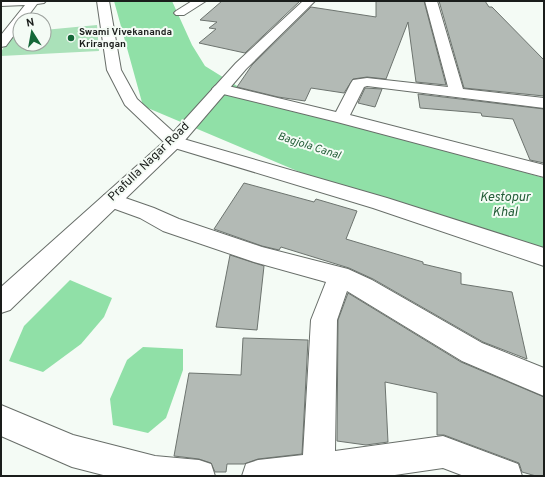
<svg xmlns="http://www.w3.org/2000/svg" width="545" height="477" font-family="Overpass,sans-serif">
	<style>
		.green { fill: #aae1b9 }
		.water { fill: #90e0a7 }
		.building { fill: #b3bab5; stroke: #6d746f }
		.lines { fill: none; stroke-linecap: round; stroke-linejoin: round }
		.street-casing { stroke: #686e69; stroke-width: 2 }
		.secondary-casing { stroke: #686e69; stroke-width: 2 }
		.street { fill: #fff; fill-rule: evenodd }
		.secondary { fill: #fff; fill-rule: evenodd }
		.poi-dot { fill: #146738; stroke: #f4fbf5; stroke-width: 1.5 }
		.labels { text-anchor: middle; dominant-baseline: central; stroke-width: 4; stroke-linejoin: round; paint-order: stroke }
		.far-poi-label { font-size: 10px; font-weight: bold; fill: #1a1d1b; stroke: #f4fbf5; text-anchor: start }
		.far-water-label { font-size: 11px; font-style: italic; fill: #235c37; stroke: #f4fbf5 }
		.street-label { font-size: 12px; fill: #1a1d1b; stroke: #f4fbf5 }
		.water-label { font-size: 13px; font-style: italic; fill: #235c37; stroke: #f4fbf5 }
	</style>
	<rect width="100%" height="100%" fill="#f4fbf5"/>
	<!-- green -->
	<polygon class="green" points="97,25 99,51 1,56 1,52 13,32 20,32 20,44 44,44 44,30"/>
	<!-- water -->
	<g class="water">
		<polygon points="114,1 172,1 192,45 205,66 242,89 544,178 544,258 309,176 143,106"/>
		<polygon points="70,280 112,298 104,317 81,344 43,372 9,361 24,326"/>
		<polygon points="143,347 183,349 183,370 166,418 148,433 113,425 110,399 127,360"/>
	</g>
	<!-- building -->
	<g class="building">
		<polygon points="222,1 300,1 245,53 199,43 216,29 209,28 217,22 200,20"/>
		<polygon points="376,1 424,1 446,85 416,82 408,22 386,79 367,77 353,79 344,93 311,88 305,101 278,97 237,87 252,65 311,7 376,17"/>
		<polygon points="439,1 485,1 489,7 492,7 544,60 544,96 464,88"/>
		<polygon points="365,88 382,89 375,107 358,103"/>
		<polygon points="418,94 544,109 544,163 530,160 513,119 482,116 481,113 420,108"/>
		<polygon points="244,183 314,202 316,199 357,211 346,239 423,262 423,264 461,273 461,284 512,292 527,359 483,342 373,279 349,268 281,247 279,250 262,246 214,229"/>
		<polygon points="230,255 264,266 257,330 216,327"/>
		<polygon points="348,293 461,362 544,397 544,476 536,476 522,472 519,463 444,435 437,435 437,393 385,382 388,442 366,445 337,441 338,320"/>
		<polygon points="243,338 308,340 302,454 258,459 244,464 227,464 226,472 215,472 211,463 199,459 174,456 189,373 241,375"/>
	</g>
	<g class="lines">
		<defs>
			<g id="street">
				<polygon points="1,1 46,1 44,3 37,4 25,20 20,20 20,27 6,46 1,47 1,35 25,5 1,6"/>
				<polygon points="97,1 109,1 121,70 137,99 180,138 387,198 544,248 544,266 373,208 168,146 125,105 107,70"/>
				<polygon points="192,1 206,1 184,15 176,15 174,13 176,11"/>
				<polygon points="425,1 437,1 463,89 544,98 544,108 367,86 364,87 350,115 544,165 544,177 337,122 215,92 212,89 215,86 220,84 336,112 351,83 353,80 367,78 448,87"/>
				<polygon points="111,193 154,208 179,219 262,247 348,269 372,280 482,343 544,368 544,396 462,361 347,291 337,320 335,451 443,436 518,464 522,476 464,476 443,468 388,476 242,476 246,464 258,460 303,455 311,320 326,282 254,262 163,231 140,218 104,205 101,200 104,195"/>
				<polygon points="1,405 73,435 155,456 199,460 211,464 215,476 107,476 72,467 1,436"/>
			</g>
			<polygon id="secondary" points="303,1 315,1 246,69 180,146 10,310 1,313 1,287 168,138 236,63"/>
		</defs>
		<!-- street casing -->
		<use href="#street" class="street-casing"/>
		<!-- secondary casing -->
		<use href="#secondary" class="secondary-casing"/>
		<!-- street -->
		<use href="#street" class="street"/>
		<!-- secondary -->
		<use href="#secondary" class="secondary"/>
	</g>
	<!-- markers -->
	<circle class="poi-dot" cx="71" cy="38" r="4"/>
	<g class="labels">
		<!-- far-poi labels -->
		<g class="far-poi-label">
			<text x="79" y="32">Swami Vivekananda<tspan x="79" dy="12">Krirangan</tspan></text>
		</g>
		<!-- far-water labels -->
		<g class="far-water-label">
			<text transform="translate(309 146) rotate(18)">Bagjola Canal</text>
		</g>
		<!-- street labels -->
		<g class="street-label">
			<text transform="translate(149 162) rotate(-44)">Prafulla Nagar Road</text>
		</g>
		<!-- water labels -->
		<g class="water-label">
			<text x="505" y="198">Kestopur<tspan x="505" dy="15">Khal</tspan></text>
		</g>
	</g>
	<!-- border -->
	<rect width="545" height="477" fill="none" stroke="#1a1d1b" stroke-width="4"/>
	<!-- north arrow -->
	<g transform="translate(32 32) rotate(349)"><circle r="19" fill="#f4fbf5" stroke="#9da29e"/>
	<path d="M0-3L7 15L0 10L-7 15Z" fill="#146738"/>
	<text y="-6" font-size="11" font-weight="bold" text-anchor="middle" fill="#1a1d1b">N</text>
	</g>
</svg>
